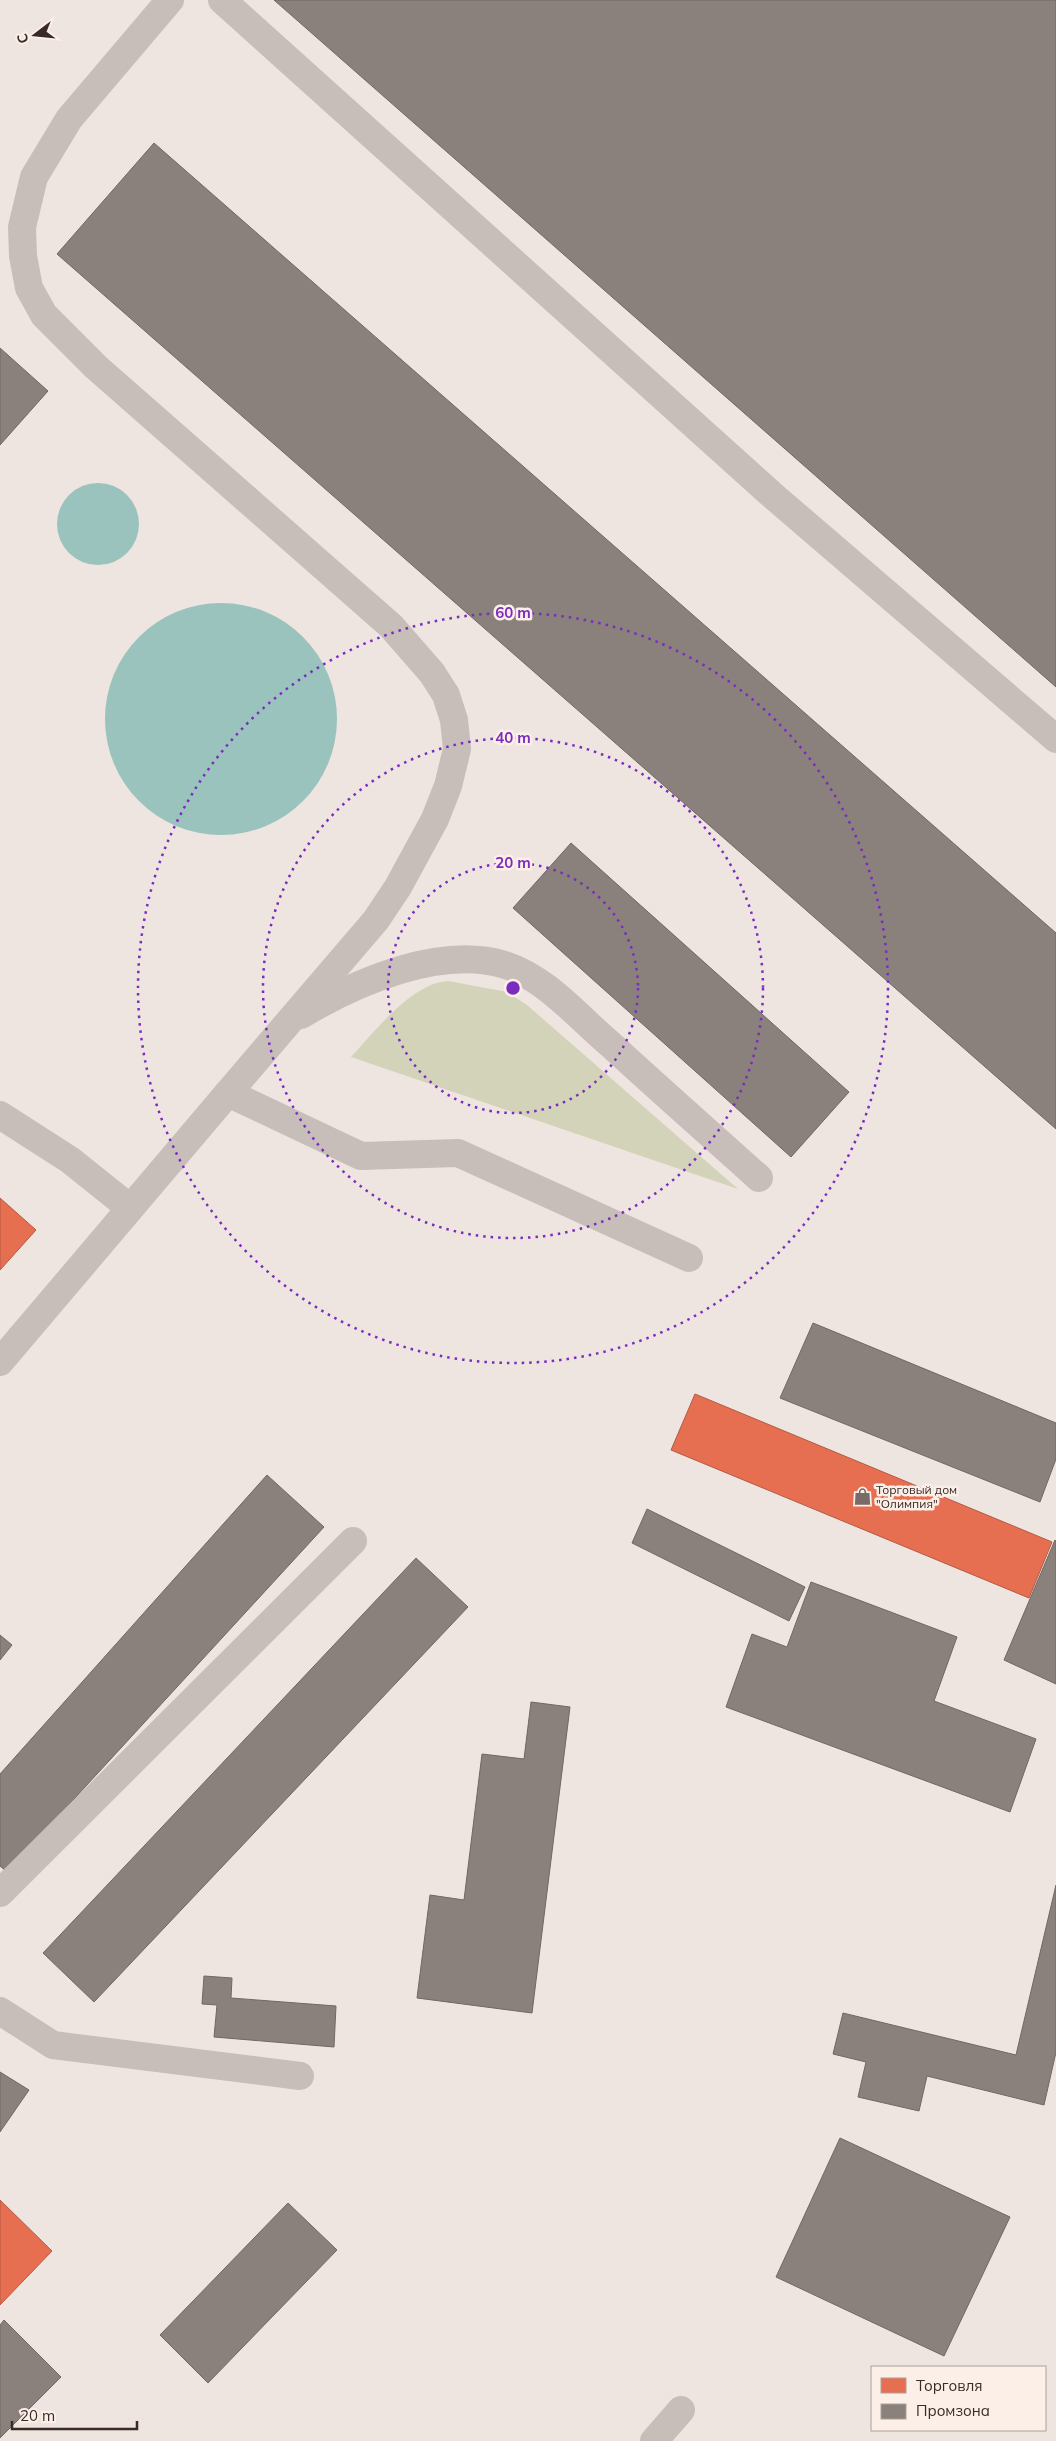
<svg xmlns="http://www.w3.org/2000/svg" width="1056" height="2441" font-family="Mulish,sans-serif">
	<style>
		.green { fill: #d2d3b9 }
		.water { fill: #9ac3bd }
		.shops { fill: #e76f51; stroke: #b35a44 }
		.industry { fill: #8a817c; stroke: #726762 }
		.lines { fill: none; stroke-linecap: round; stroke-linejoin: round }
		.minor { stroke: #c8beb9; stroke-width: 28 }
		.ring { fill: none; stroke: #7b2cbf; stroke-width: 2.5; stroke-dasharray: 2.5 5 }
		.labels { text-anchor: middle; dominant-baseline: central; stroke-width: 5; stroke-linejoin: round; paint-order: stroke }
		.poi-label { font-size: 12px; fill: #392a27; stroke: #fbefe7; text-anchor: start }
		.centre { fill: #7b2cbf; stroke: #fbefe7; stroke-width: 2.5 }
		.ring-label { font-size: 15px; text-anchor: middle; font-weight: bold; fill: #7b2cbf; stroke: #fbefe7; stroke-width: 5; stroke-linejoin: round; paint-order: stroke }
	</style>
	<rect width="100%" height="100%" fill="#eee5e0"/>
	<!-- green -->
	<path class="green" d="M448,981L507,992L527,1005L738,1189L351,1057C374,1032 412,983 448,981Z"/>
	<!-- water -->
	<g class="water">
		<circle cx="98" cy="524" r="41"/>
		<circle cx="221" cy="719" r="116"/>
	</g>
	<!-- shops -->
	<g class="shops">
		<polygon points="0,1198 36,1230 0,1270"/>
		<polygon points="695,1394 1052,1542 1029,1598 671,1450"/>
		<polygon points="0,2200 52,2251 0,2305"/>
	</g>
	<!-- industry -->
	<g class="industry">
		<polygon points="274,0 1056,0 1056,687"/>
		<polygon points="154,143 1056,933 1056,1129 57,254"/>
		<polygon points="0,348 48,391 0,445"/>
		<polygon points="571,843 849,1092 791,1157 513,908"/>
		<polygon points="813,1323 1056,1423 1056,1459 1040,1502 780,1398"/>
		<polygon points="267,1475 324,1527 7,1872 0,1866 0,1774"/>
		<polygon points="647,1509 805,1587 789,1621 632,1543"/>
		<polygon points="1055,1540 1056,1541 1056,1684 1004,1660"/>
		<polygon points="416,1558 468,1607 94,2002 43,1953"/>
		<polygon points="811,1582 957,1637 934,1701 1036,1739 1010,1812 726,1707 752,1634 787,1647"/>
		<polygon points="0,1635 12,1645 0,1660"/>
		<polygon points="531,1702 570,1707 532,2013 417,1998 430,1895 464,1900 482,1754 524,1759"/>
		<polygon points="1056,1885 1056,2052 1044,2105 927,2076 919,2111 858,2097 866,2062 833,2054 843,2013 1016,2055"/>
		<polygon points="204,1976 232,1978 231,1998 336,2006 334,2047 214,2037 217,2005 202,2004"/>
		<polygon points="0,2072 29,2090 0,2132"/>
		<polygon points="840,2138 1010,2217 944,2356 776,2277"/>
		<polygon points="288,2203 337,2250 208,2383 160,2335"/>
		<polygon points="4,2320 61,2377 0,2438 0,2325"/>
	</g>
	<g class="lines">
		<!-- minor -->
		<g class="minor">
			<polyline points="170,0 69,119 34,177 22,227 23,256 29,288 44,315 96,367 391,626 432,673 446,695 454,720 457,749 448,786 435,819 398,887 376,920 228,1093"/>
			<polyline points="222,0 771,494 1056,739"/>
			<path d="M301,1015C356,982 441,945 505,965C546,978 578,1017 610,1044C659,1089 709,1133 759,1178"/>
			<polyline points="0,1115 70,1160 130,1208"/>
			<polyline points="0,1362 228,1093 361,1156 458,1153 689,1258"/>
			<polyline points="0,1893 353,1541"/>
			<polyline points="0,2011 53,2045 300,2076"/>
			<polyline points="654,2441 681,2410"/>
		</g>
	</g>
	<!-- distance rings -->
	<g class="ring">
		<circle cx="513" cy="988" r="125"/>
		<circle cx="513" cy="988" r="250"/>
		<circle cx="513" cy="988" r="375"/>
	</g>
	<!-- icons -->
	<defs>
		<symbol id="shop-bare" viewBox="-9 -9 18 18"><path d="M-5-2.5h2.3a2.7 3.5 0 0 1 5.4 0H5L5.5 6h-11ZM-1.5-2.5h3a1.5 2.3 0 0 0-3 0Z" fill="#786b68" stroke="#fbefe7" stroke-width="2.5" paint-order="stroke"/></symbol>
	</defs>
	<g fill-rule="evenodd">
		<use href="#shop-bare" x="850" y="1484" width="25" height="25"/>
	</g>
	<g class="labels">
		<!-- poi labels -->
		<g class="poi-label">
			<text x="876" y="1489">Торговый дом<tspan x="876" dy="14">"Олимпия"</tspan></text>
		</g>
	</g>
	<circle cx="513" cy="988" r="8" class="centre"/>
	<g class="ring-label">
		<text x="513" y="618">60 m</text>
		<text x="513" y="743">40 m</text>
		<text x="513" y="868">20 m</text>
	</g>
	<!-- legend -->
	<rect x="871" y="2366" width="175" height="65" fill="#fbefe7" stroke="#ada09a"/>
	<rect x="881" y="2378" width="25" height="15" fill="#e76f51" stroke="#ada09a"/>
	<text x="916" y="2391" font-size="15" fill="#392a27">Торговля</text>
	<rect x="881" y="2404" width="25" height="15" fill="#8a817c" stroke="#ada09a"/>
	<text x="916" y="2416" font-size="15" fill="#392a27">Промзона</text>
	<!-- north arrow -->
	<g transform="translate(35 35) rotate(254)" stroke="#fbefe7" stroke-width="4" paint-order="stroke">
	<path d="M0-4L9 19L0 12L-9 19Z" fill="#392a27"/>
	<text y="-8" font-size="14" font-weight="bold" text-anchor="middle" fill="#392a27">С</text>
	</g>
	<!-- scale -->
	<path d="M12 2421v8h125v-8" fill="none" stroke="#392a27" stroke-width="2.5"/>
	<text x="20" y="2421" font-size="15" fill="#392a27" stroke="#fbefe7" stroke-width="4" paint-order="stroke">20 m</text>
</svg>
